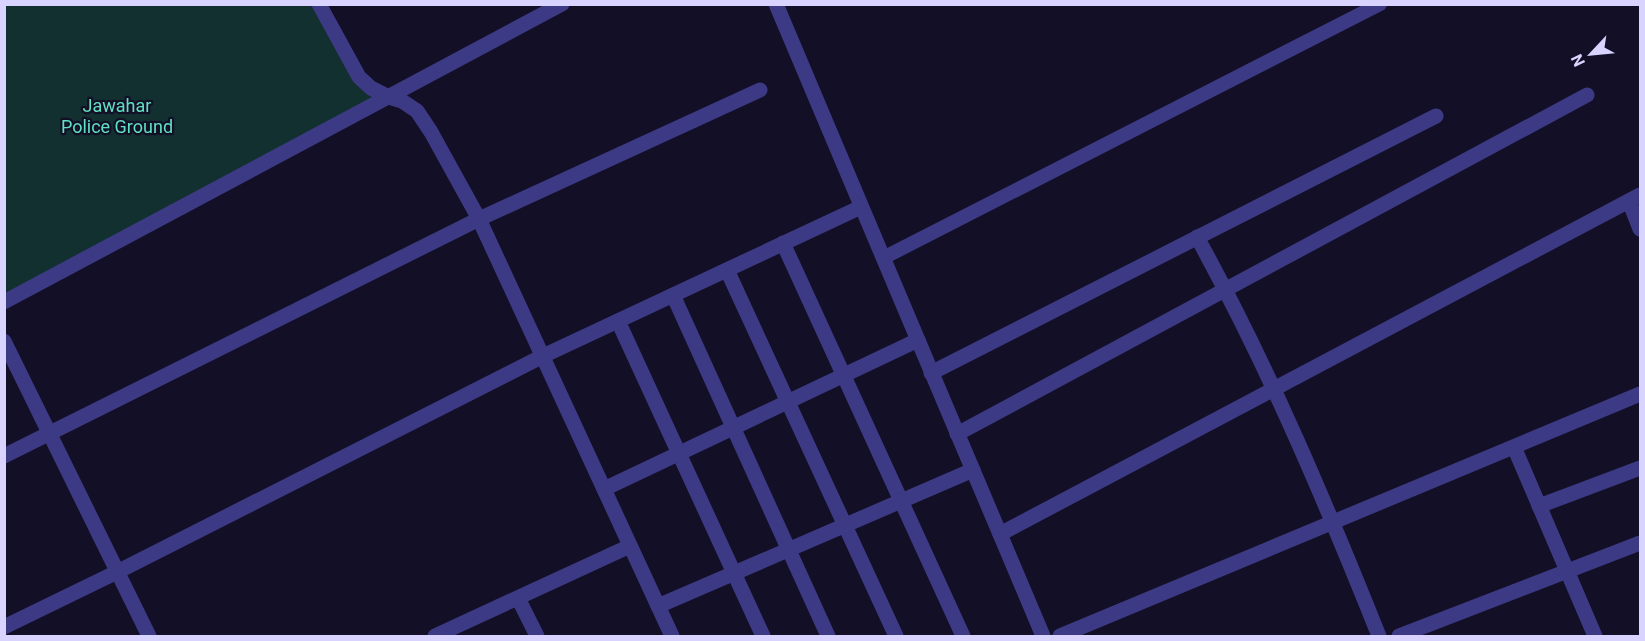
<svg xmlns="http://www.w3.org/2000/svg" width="1645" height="641" font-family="Roboto,sans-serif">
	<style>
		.green { fill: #12302f }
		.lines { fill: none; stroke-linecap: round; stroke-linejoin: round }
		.service { stroke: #3d3a85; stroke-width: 14 }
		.minor { stroke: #3d3a85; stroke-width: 15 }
		.labels { text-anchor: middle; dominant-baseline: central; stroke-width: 4.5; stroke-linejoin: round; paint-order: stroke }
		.park-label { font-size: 18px; fill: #5fe0c0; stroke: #130f26 }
	</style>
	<rect width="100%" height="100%" fill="#130f26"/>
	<!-- green -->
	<polygon class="green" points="5,5 319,5 359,77 389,97 5,302"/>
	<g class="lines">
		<!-- service -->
		<polyline class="service" points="883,258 1380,4"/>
		<!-- minor -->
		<g class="minor">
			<polyline points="319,4 359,77 371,88 389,97 402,101 417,111 431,132 479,219 672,636"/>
			<polyline points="776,4 1043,636"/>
			<polyline points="1629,201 1640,229"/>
			<path d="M1197,237C1268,366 1325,501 1379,636"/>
			<polyline points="783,243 963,636"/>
			<polyline points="727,270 896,636"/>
			<polyline points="673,295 828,636"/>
			<polyline points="4,302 562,4"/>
			<polyline points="618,321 763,636"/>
			<polyline points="4,341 149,636"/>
			<polyline points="931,373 1436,116"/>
			<polyline points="957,434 1587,95"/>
			<polyline points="1514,447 1595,636"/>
			<polyline points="4,456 479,219 760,90"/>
			<polyline points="604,489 918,340"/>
			<polyline points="1539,506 1640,468"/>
			<polyline points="1000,534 1640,195"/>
			<polyline points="518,598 537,636"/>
			<polyline points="658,606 973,470"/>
			<polyline points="4,627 117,572 543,356 861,207"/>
			<polyline points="435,636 630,546"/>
			<polyline points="1060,636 1640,394"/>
			<polyline points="1399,636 1640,543"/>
		</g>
	</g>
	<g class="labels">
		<!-- park labels -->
		<g class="park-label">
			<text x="117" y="105">Jawahar<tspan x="117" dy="21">Police Ground</tspan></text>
		</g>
	</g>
	<!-- border -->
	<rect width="1645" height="641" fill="none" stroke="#d9d4ff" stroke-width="12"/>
	<!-- north arrow -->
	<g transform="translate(1591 54) rotate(244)" stroke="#130f26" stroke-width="4.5" paint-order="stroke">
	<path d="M0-4.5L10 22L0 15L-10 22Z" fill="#d9d4ff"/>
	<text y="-9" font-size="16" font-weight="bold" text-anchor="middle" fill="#d9d4ff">N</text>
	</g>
</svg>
